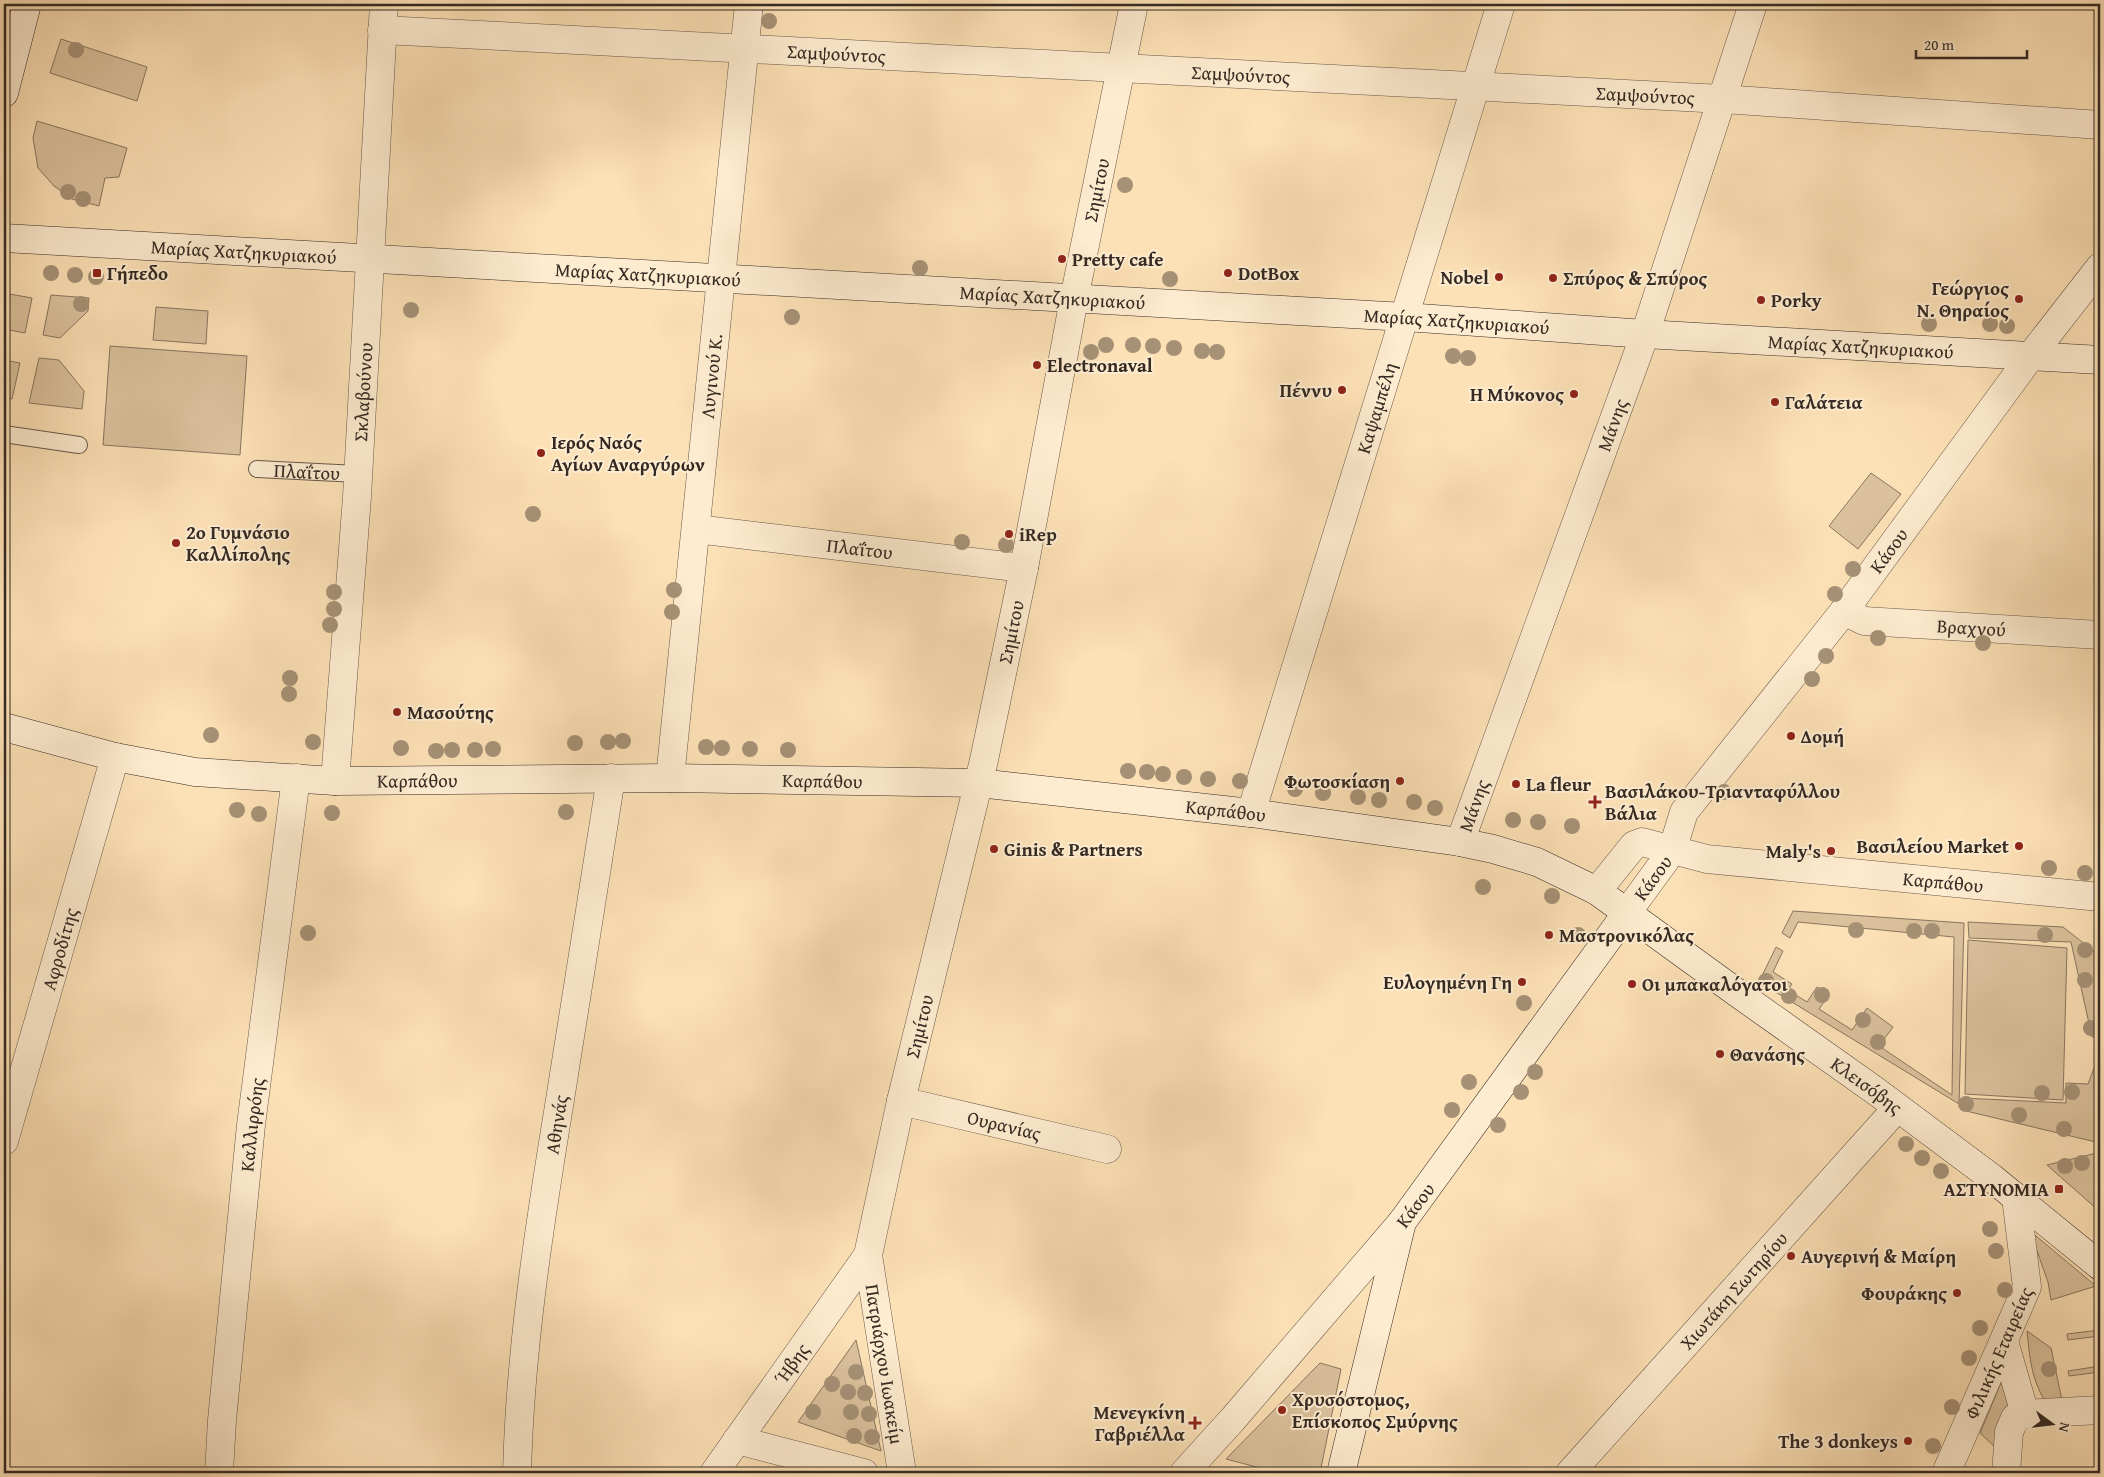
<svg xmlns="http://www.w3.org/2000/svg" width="2104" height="1477" font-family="'Gentium Book Plus',serif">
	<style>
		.green { fill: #dbc29d; stroke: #887660 }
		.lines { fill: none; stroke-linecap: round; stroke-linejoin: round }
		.lane-casing { stroke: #675848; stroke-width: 18 }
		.street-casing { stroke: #675848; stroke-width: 29 }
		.secondary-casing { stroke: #352a23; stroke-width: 29 }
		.lane { stroke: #feecd0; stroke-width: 16 }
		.street { stroke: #feecd0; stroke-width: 28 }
		.secondary { stroke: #feecd0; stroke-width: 28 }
		.tree { fill: #a69176 }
		.poi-dot { fill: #8f2418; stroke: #feecd0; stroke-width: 2 }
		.labels { text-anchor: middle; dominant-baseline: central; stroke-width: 4; stroke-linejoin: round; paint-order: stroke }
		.street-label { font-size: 19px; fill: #352a23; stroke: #feecd0 }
		.poi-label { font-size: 19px; font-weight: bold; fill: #352a23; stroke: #feecd0; text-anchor: start }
	</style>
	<rect width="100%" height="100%" fill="#fde1b6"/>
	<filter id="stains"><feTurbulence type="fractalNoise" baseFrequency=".004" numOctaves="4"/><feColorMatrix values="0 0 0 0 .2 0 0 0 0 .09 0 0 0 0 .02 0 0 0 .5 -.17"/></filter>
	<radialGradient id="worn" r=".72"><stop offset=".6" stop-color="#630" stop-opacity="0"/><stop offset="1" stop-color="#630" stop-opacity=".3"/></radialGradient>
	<!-- green -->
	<g class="green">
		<polygon points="61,39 147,67 137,101 50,73"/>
		<polygon points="37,121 127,148 119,177 105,178 99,206 72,199 54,186 38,168 33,138"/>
		<polygon points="4,293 32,298 25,333 4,329"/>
		<polygon points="51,295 89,298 88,311 60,338 43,335"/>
		<polygon points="156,307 208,311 206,344 153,340"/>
		<polygon points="110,346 247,356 240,455 103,445"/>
		<polygon points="39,358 59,360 84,391 82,409 29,403"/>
		<polygon points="4,360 20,363 12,399 4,398"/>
		<polygon points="1871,473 1901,494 1858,549 1829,526"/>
		<polygon points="1793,911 1964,923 1959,1104 1759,982 1776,947 1783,951 1773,972 1792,984 1788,990 1807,1002 1817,987 1829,995 1819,1009 1852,1030 1867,1008 1893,1027 1879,1046 1952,1095 1954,937 1798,922 1790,938 1782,933"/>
		<polygon points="1968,922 2063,927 2100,956 2100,1036 2092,1037 2071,942 1969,938"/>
		<polygon points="1968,940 2067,948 2063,1100 1965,1094"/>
		<polygon points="2094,1068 2100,1068 2100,1143 1962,1110 1963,1098 2066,1103 2066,1083 2088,1084"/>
		<polygon points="2097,1153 2098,1210 2047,1165"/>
		<polygon points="2030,1231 2096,1286 2051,1300 2048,1282"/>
		<polygon points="2100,1330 2100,1347 2099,1336 2068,1340 2067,1334"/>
		<path d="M2027,1331L2051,1348L2063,1405L2046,1403C2031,1378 2030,1359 2027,1331Z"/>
		<polygon points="856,1340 881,1451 798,1422"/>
		<polygon points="1320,1363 1341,1369 1320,1473 1279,1473 1226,1459"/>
		<polygon points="2100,1366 2100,1372 2069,1376 2068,1371"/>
		<polygon points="2005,1373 2015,1403 1996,1448 1980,1433"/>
	</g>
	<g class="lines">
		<defs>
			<g id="lane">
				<polyline points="4,434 79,445"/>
				<path id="s1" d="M257,469L358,474"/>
			</g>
			<g id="street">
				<path id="s2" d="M382,30L1723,99L2100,125"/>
				<path id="s3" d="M696,529L1024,568"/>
				<path id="s4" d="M1844,611L1864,621L2100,635"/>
				<path id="s5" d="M670,778L749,4"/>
				<path id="s6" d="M335,781L357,497L384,4"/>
				<path id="s7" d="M1251,813L1501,4"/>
				<path id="s8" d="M1460,842L1645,334L1753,4"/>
				<path id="s9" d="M1597,891L1634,845L1642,842L1707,859L2100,897"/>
				<path id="s10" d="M1626,914L1672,851L1684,812L1844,611L2030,357L2100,267"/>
				<path id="s11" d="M901,1101L1107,1149"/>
				<path id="s12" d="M4,1141L115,757"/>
				<polyline points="2004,1341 2025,1414"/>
				<polyline points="737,1440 864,1473"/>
				<path id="s13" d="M219,1473L222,1420L251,1125L296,778"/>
				<path id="s14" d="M517,1473C520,1350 539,1228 559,1106C576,997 594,887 611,778"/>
				<path id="s15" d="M714,1473L868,1255"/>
				<path id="s16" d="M902,1473L868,1255L901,1101L984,760L1024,568L1074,299L1134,4"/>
				<polyline points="1184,1473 1233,1419 1402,1222"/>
				<path id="s17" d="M1570,1473L1897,1108"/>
				<path id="s18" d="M1946,1473L2027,1287L2016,1197"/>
				<polyline points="2006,1473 2009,1432 2015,1418 2025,1414 2100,1410"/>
			</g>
			<g id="secondary">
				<polyline points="4,93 27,4"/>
				<path id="s19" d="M4,238L1405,317L1645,334L2100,360"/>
				<path id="s20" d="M4,727L115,757L195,772L335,781L670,778L979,783L1251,813L1460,842L1493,849L1537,862L1597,891L1736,992L1877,1092L1992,1178L2100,1266"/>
				<polyline points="1341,1473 1402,1222 1626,914"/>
			</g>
		</defs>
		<!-- lane casing -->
		<use href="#lane" class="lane-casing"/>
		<!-- street casing -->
		<use href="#street" class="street-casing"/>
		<!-- secondary casing -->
		<use href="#secondary" class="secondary-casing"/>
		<!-- lane -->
		<use href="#lane" class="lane"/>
		<!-- street -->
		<use href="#street" class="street"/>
		<!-- secondary -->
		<use href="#secondary" class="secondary"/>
	</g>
	<!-- trees -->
	<g class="tree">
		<circle cx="769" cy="21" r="8"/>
		<circle cx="76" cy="50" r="8"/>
		<circle cx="1125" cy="185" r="8"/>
		<circle cx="68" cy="192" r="8"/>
		<circle cx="83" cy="199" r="8"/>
		<circle cx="920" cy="268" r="8"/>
		<circle cx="51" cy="273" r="8"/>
		<circle cx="75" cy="275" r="8"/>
		<circle cx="96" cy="277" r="8"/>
		<circle cx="1170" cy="279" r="8"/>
		<circle cx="81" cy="304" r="8"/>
		<circle cx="411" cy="310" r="8"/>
		<circle cx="792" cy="317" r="8"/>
		<circle cx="1929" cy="324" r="8"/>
		<circle cx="1990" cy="324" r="8"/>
		<circle cx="2007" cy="326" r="8"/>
		<circle cx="1106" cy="345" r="8"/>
		<circle cx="1133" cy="345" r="8"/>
		<circle cx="1153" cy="346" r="8"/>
		<circle cx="1174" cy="348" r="8"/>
		<circle cx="1202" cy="351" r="8"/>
		<circle cx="1091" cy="352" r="8"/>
		<circle cx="1217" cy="352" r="8"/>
		<circle cx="1453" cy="356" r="8"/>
		<circle cx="1468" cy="358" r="8"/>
		<circle cx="533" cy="514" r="8"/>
		<circle cx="962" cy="542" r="8"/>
		<circle cx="1006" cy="545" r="8"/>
		<circle cx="1853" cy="569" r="8"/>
		<circle cx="674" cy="590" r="8"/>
		<circle cx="334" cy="592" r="8"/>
		<circle cx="1835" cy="594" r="8"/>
		<circle cx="334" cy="609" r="8"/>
		<circle cx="672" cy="612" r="8"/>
		<circle cx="330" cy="625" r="8"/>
		<circle cx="1878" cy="638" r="8"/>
		<circle cx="1983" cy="643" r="8"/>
		<circle cx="1826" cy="656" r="8"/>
		<circle cx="290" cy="678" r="8"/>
		<circle cx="1812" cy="679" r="8"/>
		<circle cx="289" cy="694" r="8"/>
		<circle cx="211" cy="735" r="8"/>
		<circle cx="623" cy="741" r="8"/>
		<circle cx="313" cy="742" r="8"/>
		<circle cx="608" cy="742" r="8"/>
		<circle cx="575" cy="743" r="8"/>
		<circle cx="706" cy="747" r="8"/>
		<circle cx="401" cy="748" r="8"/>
		<circle cx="722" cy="748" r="8"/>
		<circle cx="493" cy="749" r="8"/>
		<circle cx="750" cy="749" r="8"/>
		<circle cx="452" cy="750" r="8"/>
		<circle cx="475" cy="750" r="8"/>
		<circle cx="788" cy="750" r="8"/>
		<circle cx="436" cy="751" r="8"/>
		<circle cx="1128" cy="771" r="8"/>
		<circle cx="1147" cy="772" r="8"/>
		<circle cx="1163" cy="774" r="8"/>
		<circle cx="1184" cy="777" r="8"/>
		<circle cx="1208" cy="779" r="8"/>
		<circle cx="1240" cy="781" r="8"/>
		<circle cx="1295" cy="789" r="8"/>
		<circle cx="1724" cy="792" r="8"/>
		<circle cx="1323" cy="793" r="8"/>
		<circle cx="1358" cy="797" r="8"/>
		<circle cx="1379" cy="800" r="8"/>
		<circle cx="1414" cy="802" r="8"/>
		<circle cx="1435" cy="808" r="8"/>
		<circle cx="237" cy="810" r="8"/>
		<circle cx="566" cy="812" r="8"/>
		<circle cx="332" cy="813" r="8"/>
		<circle cx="259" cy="814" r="8"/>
		<circle cx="1513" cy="820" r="8"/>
		<circle cx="1538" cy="822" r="8"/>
		<circle cx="1572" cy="826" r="8"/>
		<circle cx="2049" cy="868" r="8"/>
		<circle cx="2085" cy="873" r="8"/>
		<circle cx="1483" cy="887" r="8"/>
		<circle cx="1552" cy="896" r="8"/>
		<circle cx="1856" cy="930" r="8"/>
		<circle cx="1914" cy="931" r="8"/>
		<circle cx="1932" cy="931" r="8"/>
		<circle cx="308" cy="933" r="8"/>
		<circle cx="1578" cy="935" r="8"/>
		<circle cx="2045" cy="935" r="8"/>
		<circle cx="2085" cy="950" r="8"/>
		<circle cx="2085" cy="980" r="8"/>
		<circle cx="1766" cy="981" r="8"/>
		<circle cx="1822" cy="995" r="8"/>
		<circle cx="1789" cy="996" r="8"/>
		<circle cx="1524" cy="1003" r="8"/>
		<circle cx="1863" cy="1020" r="8"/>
		<circle cx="2091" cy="1028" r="8"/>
		<circle cx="1878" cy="1042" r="8"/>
		<circle cx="1535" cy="1072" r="8"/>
		<circle cx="1469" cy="1082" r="8"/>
		<circle cx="1521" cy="1092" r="8"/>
		<circle cx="2072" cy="1092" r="8"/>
		<circle cx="2042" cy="1093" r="8"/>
		<circle cx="1966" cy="1104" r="8"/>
		<circle cx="1452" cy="1110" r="8"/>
		<circle cx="2019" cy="1115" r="8"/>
		<circle cx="1498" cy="1125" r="8"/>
		<circle cx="2064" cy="1129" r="8"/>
		<circle cx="1906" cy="1144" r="8"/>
		<circle cx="1922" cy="1158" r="8"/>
		<circle cx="2082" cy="1163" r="8"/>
		<circle cx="2065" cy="1166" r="8"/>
		<circle cx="1941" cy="1171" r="8"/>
		<circle cx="1990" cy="1229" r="8"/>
		<circle cx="1996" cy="1251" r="8"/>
		<circle cx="2005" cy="1290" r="8"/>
		<circle cx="1980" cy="1328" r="8"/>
		<circle cx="1969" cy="1358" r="8"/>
		<circle cx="2049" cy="1369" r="8"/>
		<circle cx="856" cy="1372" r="8"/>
		<circle cx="832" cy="1384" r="8"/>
		<circle cx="848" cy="1392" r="8"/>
		<circle cx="865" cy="1393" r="8"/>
		<circle cx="1952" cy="1407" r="8"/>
		<circle cx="813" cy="1412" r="8"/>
		<circle cx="851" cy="1412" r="8"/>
		<circle cx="869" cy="1414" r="8"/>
		<circle cx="854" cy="1436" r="8"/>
		<circle cx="872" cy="1437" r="8"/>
		<circle cx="1933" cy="1446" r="8"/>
	</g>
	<!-- markers -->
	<g class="poi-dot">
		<circle cx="1062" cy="259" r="5"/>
		<rect x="92" y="268" width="10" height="10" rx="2.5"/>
		<circle cx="1228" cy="273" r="5"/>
		<circle cx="1499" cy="277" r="5"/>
		<circle cx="1553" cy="278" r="5"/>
		<circle cx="2019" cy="299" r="5"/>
		<circle cx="1761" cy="300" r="5"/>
		<circle cx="1037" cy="365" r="5"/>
		<circle cx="1342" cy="390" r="5"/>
		<circle cx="1574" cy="394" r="5"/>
		<circle cx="1775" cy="402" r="5"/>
		<circle cx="541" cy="453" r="5"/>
		<circle cx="1009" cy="534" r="5"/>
		<circle cx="176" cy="543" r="5"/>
		<circle cx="397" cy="712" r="5"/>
		<circle cx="1791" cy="736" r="5"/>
		<circle cx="1400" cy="781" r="5"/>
		<circle cx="1516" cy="784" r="5"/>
		<path d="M1592.5 794.5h5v5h5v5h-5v5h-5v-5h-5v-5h5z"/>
		<circle cx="2019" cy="846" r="5"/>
		<circle cx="994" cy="849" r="5"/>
		<circle cx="1831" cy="851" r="5"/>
		<circle cx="1549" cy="935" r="5"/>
		<circle cx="1522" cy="982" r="5"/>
		<circle cx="1632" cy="984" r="5"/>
		<circle cx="1720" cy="1054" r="5"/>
		<rect x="2054" y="1184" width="10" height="10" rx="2.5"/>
		<circle cx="1791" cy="1256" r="5"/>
		<circle cx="1957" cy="1293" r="5"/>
		<circle cx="1282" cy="1410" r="5"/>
		<path d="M1192.5 1415.5h5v5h5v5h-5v5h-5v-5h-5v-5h5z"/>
		<circle cx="1908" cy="1441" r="5"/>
	</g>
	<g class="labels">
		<!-- street labels -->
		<g class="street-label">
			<text stroke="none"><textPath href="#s2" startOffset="455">Σαμψούντος</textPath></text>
			<text stroke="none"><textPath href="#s2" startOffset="860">Σαμψούντος</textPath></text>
			<text stroke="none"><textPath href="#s2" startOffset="1265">Σαμψούντος</textPath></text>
			<text stroke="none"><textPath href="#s16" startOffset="1310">Σημίτου</textPath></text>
			<text stroke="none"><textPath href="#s19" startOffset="240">Μαρίας Χατζηκυριακού</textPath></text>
			<text stroke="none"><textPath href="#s19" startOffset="645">Μαρίας Χατζηκυριακού</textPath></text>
			<text stroke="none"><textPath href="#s19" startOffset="1050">Μαρίας Χατζηκυριακού</textPath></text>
			<text stroke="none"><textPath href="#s19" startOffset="1455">Μαρίας Χατζηκυριακού</textPath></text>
			<text stroke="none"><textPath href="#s19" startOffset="1860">Μαρίας Χατζηκυριακού</textPath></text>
			<text stroke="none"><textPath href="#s5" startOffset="404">Λυγινού Κ.</textPath></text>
			<text stroke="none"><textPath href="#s6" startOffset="390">Σκλαβούνου</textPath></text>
			<text stroke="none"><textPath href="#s7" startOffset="424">Καψαμπέλη</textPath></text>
			<text stroke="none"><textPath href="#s8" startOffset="444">Μάνης</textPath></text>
			<text stroke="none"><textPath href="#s1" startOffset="50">Πλαΐτου</textPath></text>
			<text stroke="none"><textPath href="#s3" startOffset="165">Πλαΐτου</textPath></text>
			<text stroke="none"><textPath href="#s10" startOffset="451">Κάσου</textPath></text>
			<text stroke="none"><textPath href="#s4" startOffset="130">Βραχνού</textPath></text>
			<text stroke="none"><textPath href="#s16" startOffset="860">Σημίτου</textPath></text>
			<text stroke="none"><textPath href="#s20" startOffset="419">Καρπάθου</textPath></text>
			<text stroke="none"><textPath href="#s20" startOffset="824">Καρπάθου</textPath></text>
			<text stroke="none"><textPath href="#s8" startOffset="39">Μάνης</textPath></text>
			<text stroke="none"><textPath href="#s20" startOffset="1229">Καρπάθου</textPath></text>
			<text stroke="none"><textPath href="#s10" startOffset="45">Κάσου</textPath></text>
			<text stroke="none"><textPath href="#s9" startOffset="372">Καρπάθου</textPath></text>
			<text stroke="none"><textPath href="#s12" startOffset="200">Αφροδίτης</textPath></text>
			<text stroke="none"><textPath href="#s16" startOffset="455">Σημίτου</textPath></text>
			<text stroke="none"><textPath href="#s20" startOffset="1944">Κλεισόβης</textPath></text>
			<text stroke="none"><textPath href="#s13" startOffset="350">Καλλιρρόης</textPath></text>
			<text stroke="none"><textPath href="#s14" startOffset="351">Αθηνάς</textPath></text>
			<text stroke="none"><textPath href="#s11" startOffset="106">Ουρανίας</textPath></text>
			<text transform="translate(1415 1205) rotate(-53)">Κάσου</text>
			<text stroke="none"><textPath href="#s17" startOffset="245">Χιωτάκη Σωτηρίου</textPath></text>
			<text stroke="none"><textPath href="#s18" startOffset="131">Φιλικής Εταιρείας</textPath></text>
			<text stroke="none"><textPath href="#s15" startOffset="134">Ήβης</textPath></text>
			<text transform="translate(885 1364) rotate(81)">Πατριάρχου Ιωακείμ</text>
		</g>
		<!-- poi labels -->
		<g class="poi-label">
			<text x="1072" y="259">Pretty cafe</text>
			<text x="107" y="273">Γήπεδο</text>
			<text x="1238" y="273">DotBox</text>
			<text x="1489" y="277" text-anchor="end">Nobel</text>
			<text x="1563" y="278">Σπύρος &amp; Σπύρος</text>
			<text x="2009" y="288" text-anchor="end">Γεώργιος<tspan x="2009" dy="22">Ν. Θηραίος</tspan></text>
			<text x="1771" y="300">Porky</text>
			<text x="1047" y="365">Electronaval</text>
			<text x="1332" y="390" text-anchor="end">Πέννυ</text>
			<text x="1564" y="394" text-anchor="end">Η Μύκονος</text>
			<text x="1785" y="402">Γαλάτεια</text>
			<text x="551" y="442">Ιερός Ναός<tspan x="551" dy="22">Αγίων Αναργύρων</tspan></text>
			<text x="186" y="532">2ο Γυμνάσιο<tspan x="186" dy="22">Καλλίπολης</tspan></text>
			<text x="1019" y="534">iRep</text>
			<text x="407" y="712">Μασούτης</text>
			<text x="1801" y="736">Δομή</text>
			<text x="1390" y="781" text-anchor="end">Φωτοσκίαση</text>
			<text x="1526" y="784">La fleur</text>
			<text x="1605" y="791">Βασιλάκου-Τριανταφύλλου<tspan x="1605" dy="22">Βάλια</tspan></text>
			<text x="2009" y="846" text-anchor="end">Βασιλείου Market</text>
			<text x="1004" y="849">Ginis &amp; Partners</text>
			<text x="1821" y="851" text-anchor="end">Maly's</text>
			<text x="1559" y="935">Μαστρονικόλας</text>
			<text x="1512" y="982" text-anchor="end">Ευλογημένη Γη</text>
			<text x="1642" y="984">Οι μπακαλόγατοι</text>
			<text x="1730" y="1054">Θανάσης</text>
			<text x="2049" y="1189" text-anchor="end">ΑΣΤΥΝΟΜΙΑ</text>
			<text x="1801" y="1256">Αυγερινή &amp; Μαίρη</text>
			<text x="1947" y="1293" text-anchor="end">Φουράκης</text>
			<text x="1292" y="1399">Χρυσόστομος,<tspan x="1292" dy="22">Επίσκοπος Σμύρνης</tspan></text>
			<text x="1185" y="1412" text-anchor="end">Μενεγκίνη<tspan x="1185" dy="22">Γαβριέλλα</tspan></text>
			<text x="1898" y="1441" text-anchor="end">The 3 donkeys</text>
		</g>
	</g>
	<!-- margin -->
	<rect width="2104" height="1477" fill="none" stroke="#fde1b6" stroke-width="20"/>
	<rect x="5" y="5" width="2094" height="1467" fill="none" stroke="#352a23" stroke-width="2.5"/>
	<rect x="10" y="10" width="2084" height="1457" fill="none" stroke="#352a23"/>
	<!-- north arrow -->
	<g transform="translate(2052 1424) rotate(105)" stroke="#feecd0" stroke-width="4" paint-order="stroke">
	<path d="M0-4L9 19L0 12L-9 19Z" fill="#352a23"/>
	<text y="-8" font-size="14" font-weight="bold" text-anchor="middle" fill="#352a23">N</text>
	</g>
	<!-- scale -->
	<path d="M1916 50v8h111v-8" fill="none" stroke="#352a23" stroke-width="2.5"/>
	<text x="1924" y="50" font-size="15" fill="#352a23" stroke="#feecd0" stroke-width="4" paint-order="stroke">20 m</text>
	<rect width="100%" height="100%" filter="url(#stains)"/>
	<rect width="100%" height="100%" fill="url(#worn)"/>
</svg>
